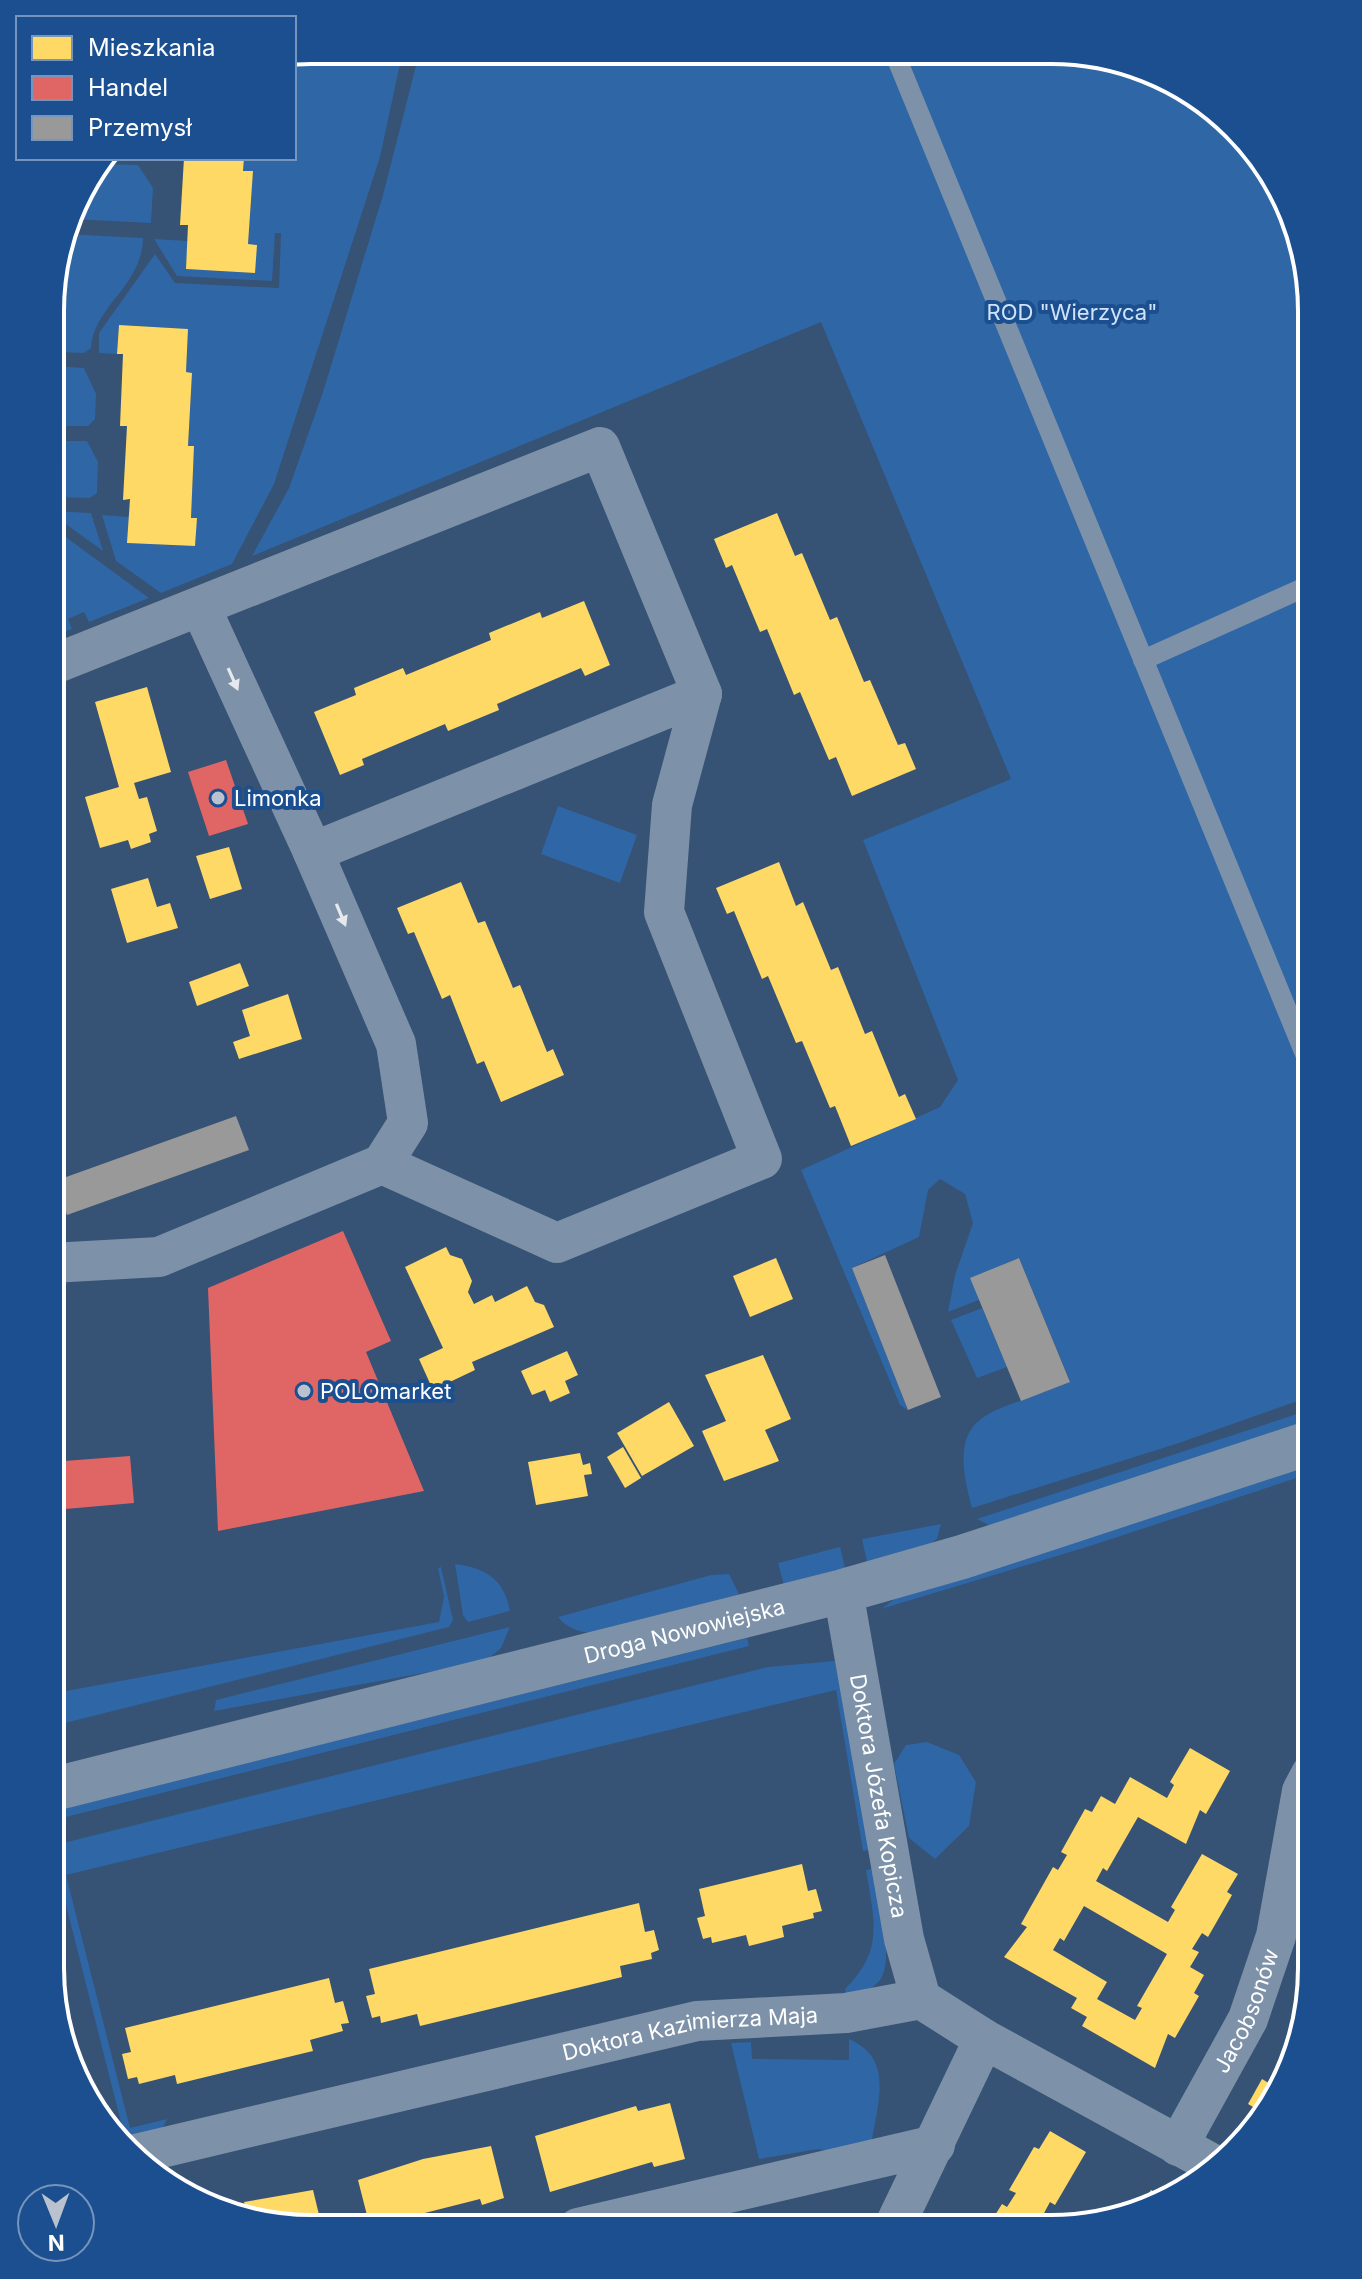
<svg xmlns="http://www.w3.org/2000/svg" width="1362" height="2279" font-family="Inter,sans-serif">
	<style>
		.green { fill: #2f66a5 }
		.homes { fill: #ffd966; fill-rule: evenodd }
		.shops { fill: #e06666 }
		.industry { fill: #999 }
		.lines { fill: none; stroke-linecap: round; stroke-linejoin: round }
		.service { stroke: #7d92a8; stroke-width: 20 }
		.minor { stroke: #7d92a8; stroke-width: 40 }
		.tertiary { stroke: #7d92a8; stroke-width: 44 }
		.oneway { fill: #e5e9ee }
		.poi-dot { fill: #b9c2ce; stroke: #1b4f8f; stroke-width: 3 }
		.labels { text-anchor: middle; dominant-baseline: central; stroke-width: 8; stroke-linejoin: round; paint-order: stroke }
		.park-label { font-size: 22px; fill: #cfe3fa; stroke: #1b4f8f }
		.poi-label { font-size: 22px; fill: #fff; stroke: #1b4f8f; text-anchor: start }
		.street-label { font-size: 22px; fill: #fff; stroke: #1b4f8f }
		.rim { fill: none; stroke: #fff; stroke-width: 4 }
	</style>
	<rect width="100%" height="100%" fill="#365274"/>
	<!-- green -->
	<g class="green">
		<polygon points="311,50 403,50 380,157 274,484 232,564 161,593 116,561 102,515 129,517 128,543 195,546 196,519 191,518 194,447 188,446 192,373 186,372 188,329 119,325 117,354 99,353 99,333 155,254 175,283 279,288 281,233 275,233 272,281 177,276 154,239 188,241 186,269 255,273 248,244 253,172 243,171 244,158 294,158 294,53"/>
		<path d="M420,50L1086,52L1210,104L1292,211L1312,311V1396L1176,1444L972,1508C942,1402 996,1417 1070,1381L1019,1258L971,1278L979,1300L948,1312L955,1275L973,1223L965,1194L940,1179L928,1190L919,1237L852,1268L908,1410L900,1405L801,1170L940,1107L958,1080L863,840L1011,779L821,322L252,556L289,488L323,392L383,195Z"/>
		<polygon points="101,164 138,165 153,188 151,223 70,219 77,195"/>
		<path d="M65,234L143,238C142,287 94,305 91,348L84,353L56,352L61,247Z"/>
		<polygon points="54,366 84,368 96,394 95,419 88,426 52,426"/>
		<polygon points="52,441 87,441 98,462 97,493 90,498 52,497"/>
		<polygon points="52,511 91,513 103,551 52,514"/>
		<polygon points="52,527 149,598 89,622 84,612 68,619 72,629 52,637"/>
		<polygon points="558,806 637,835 620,883 541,854"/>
		<polygon points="982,1308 1007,1367 977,1378 951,1320"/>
		<polygon points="1312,1409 1312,1420 991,1526 977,1519"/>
		<polygon points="1312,1464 1312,1473 1090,1546 881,1609 899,1596"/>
		<polygon points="941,1524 937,1539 930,1544 867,1562 862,1539"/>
		<polygon points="840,1547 845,1568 784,1585 778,1563"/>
		<path d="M455,1564C486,1568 504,1579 510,1611L468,1622L463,1615Z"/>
		<polygon points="441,1567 453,1620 449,1627 61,1724 50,1722 50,1694 439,1622 444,1597 438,1568"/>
		<path d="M729,1574L739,1594L735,1599L597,1634C581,1632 568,1630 558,1617L711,1575Z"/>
		<polygon points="510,1627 501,1648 484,1662 214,1711 216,1700"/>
		<polygon points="747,1638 749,1646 50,1821 50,1812"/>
		<polygon points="835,1661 869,1850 863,1851 836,1690 66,1875 130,2128 167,2119 162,2129 125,2138 51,1846 768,1667"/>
		<polygon points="927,1742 959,1755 976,1782 969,1826 935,1859 909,1838 894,1764 906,1745"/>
		<path d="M872,1869C877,1895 896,1958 880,1980C872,1990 860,1995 848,2000L845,1989C885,1950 874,1920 866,1870Z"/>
		<path d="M849,2039C894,2058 878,2102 872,2140L854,2155L818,2149L759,2159L731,2043L751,2042L752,2059L849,2060Z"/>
	</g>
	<!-- homes -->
	<g class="homes">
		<polygon points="184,158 244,158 243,171 253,171 248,244 257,245 255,273 186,269 188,225 180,225"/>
		<polygon points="119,325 188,329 186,372 192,373 188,446 194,446 191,518 197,518 195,546 127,543 130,499 123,500 127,426 120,426 123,354 117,354"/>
		<polygon points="777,513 795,556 802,553 830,620 837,617 864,682 870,680 898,745 905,743 916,769 852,796 836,757 829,760 800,692 794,695 767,629 760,632 732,565 726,568 714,539"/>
		<polygon points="584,601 610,665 585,676 581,668 497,704 499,710 448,731 445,724 362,759 364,765 340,775 314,712 356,695 354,688 403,668 406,675 491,640 489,633 540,612 542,618"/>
		<polygon points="147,687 171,772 134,783 139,799 147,797 157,831 149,834 151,842 131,849 128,840 100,848 85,797 119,787 95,702"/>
		<polygon points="229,847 242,889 210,899 196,856"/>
		<polygon points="779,862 796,906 803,902 831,970 838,967 865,1034 872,1031 899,1097 905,1094 916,1119 851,1146 835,1106 830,1108 802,1041 796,1043 768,976 762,979 734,911 727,914 716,888"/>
		<polygon points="148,878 157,907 170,903 178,928 127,943 111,889"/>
		<polygon points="461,882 478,923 485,921 513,988 520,985 547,1052 553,1049 564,1075 501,1102 484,1061 477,1064 450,995 442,999 414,932 408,934 397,908"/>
		<polygon points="240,963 249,986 197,1006 189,982"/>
		<polygon points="288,994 302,1039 239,1059 233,1042 250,1036 242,1010"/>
		<polygon points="446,1247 450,1255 462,1259 472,1281 468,1292 474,1304 492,1295 495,1302 527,1286 535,1302 544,1305 554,1327 472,1362 475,1370 433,1390 419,1359 443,1348 405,1267"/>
		<polygon points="776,1258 793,1299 750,1317 733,1276"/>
		<polygon points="567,1351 578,1375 565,1381 570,1393 550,1402 545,1390 532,1395 521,1371"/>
		<polygon points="763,1355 791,1419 765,1430 779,1461 724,1481 702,1431 726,1421 705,1375"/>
		<polygon points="669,1402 694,1446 642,1476 617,1433"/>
		<polygon points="623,1447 641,1478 625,1488 607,1457"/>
		<polygon points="580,1453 583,1465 590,1463 592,1474 584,1475 588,1496 536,1505 528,1462"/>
		<path d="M1190,1748L1230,1771L1206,1814L1200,1810L1186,1844L1138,1817L1107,1871L1103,1868L1096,1881L1168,1922L1175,1910L1171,1907L1202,1854L1238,1874L1227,1892L1232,1895L1208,1937L1202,1933L1192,1949L1199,1952L1190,1967L1204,1975L1194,1993L1199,1996L1175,2038L1168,2034L1155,2068L1082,2026L1087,2017L1071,2008L1077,1998L1004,1957L1027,1927L1021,1924L1053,1867L1058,1870L1067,1855L1061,1852L1085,1809L1092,1812L1101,1796L1115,1804L1130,1777L1167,1798L1174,1785L1170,1782ZM1084,1906L1167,1954L1137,2006L1142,2008L1135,2020L1097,1999L1107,1982L1053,1950L1060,1938L1064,1941Z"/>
		<polygon points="802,1864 808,1891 816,1889 822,1911 813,1913 814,1918 782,1926 784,1937 749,1946 746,1935 712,1943 711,1937 703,1939 697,1918 705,1916 699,1889"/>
		<polygon points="639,1903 645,1932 654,1930 659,1950 651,1953 652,1959 620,1966 622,1977 420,2026 417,2014 381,2023 380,2016 372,2018 366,1996 375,1994 369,1969"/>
		<polygon points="329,1978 335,2003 343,2001 349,2023 341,2024 343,2031 310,2040 313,2051 177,2084 175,2075 139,2084 137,2077 128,2079 122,2054 131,2052 125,2028"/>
		<polygon points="1262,2079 1279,2089 1265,2114 1248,2104"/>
		<polygon points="670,2103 685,2159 654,2167 652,2162 550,2192 535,2136 636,2106 638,2111"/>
		<polygon points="1050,2131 1086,2152 1055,2205 1050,2202 1043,2215 1063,2227 1008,2229 992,2220 1002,2204 1007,2207 1016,2193 1009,2190 1034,2147 1039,2149"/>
		<polygon points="491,2146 504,2198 482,2205 480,2199 393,2221 394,2225 370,2227 358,2180 423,2159"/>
		<polygon points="313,2190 322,2227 277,2227 248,2215 244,2202"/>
		<polygon points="1151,2190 1165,2198 1151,2209 1137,2212"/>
	</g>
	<!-- shops -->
	<g class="shops">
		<polygon points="226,760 248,824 209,836 188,772"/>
		<polygon points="343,1231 391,1341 366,1352 424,1491 218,1531 208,1288"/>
		<polygon points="130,1456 134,1503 54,1510 51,1462"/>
	</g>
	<!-- industry -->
	<g class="industry">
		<polygon points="236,1116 249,1150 67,1215 55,1181"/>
		<polygon points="885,1255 941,1397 908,1410 852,1268"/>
		<polygon points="1019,1258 1070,1382 1021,1401 970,1278"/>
	</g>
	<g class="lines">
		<!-- service -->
		<g class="service">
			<polyline points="894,52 1312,1071"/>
			<polyline points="1143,660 1312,584"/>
		</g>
		<!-- minor -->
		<g class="minor">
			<polyline points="201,608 313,852 396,1044 408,1123 382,1164"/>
			<polyline points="313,852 702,694"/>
			<polyline points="51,1263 159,1257 382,1164 557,1243 762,1159 664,912 672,805 702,694 600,447 52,665"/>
			<path id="s1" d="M843,1591L904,1939L921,1999"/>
			<path id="s2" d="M1178,2146L1248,2019L1276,1936L1302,1791L1311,1774"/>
			<path id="s3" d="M136,2154L697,2021L846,2013L921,1999L984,2039L1211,2163"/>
			<polyline points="578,2228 935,2145"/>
			<polyline points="893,2229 984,2039"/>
		</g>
		<!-- tertiary -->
		<path class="tertiary" id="s4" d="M50,1790L843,1591L962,1557L1312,1442"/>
	</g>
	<!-- one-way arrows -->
	<defs><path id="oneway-solid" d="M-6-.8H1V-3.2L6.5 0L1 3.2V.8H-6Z" transform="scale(2)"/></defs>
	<g class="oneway">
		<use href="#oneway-solid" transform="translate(233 679) rotate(66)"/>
		<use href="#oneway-solid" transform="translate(341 915) rotate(67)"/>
	</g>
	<!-- markers -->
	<g class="poi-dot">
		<circle cx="218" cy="798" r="8"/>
		<circle cx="304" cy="1391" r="8"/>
	</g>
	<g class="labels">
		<!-- park labels -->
		<g class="park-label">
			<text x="1072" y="312">ROD "Wierzyca"</text>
		</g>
		<!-- poi labels -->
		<g class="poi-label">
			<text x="234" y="798">Limonka</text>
			<text x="320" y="1391">POLOmarket</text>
		</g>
		<!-- street labels -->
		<g class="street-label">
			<text stroke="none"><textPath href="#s4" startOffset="654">Droga Nowowiejska</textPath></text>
			<text stroke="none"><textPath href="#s1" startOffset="208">Doktora Józefa Kopicza</textPath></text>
			<text stroke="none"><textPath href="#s2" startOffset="152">Jacobsonów</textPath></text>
			<text stroke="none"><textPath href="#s3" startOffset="568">Doktora Kazimierza Maja</textPath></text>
		</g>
	</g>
	<!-- crop -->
	<path d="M0 0H1362V2279H0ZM311 64H1051A247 247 0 0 1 1298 311V1968A247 247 0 0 1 1051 2215H311A247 247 0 0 1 64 1968V311A247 247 0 0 1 311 64Z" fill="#1b4f8f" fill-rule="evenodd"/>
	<path class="rim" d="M311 64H1051A247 247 0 0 1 1298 311V1968A247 247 0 0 1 1051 2215H311A247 247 0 0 1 64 1968V311A247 247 0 0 1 311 64Z"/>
	<!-- legend -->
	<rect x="16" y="16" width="280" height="144" fill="#1b4f8f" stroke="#7695bc" stroke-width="2"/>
	<rect x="32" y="36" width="40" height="24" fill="#ffd966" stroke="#7695bc" stroke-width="2"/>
	<text x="88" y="56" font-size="24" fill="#ffffff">Mieszkania</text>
	<rect x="32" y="76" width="40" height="24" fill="#e06666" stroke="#7695bc" stroke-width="2"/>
	<text x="88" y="96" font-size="24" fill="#ffffff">Handel</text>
	<rect x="32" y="116" width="40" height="24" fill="#999999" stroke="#7695bc" stroke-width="2"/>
	<text x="88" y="136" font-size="24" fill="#ffffff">Przemysł</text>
	<!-- north arrow -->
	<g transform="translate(56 2223) rotate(179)"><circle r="38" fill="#1b4f8f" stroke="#7695bc" stroke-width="2"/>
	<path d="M0-6L14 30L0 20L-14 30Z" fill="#b9c2ce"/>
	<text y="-12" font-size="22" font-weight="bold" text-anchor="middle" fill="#ffffff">N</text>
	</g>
</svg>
